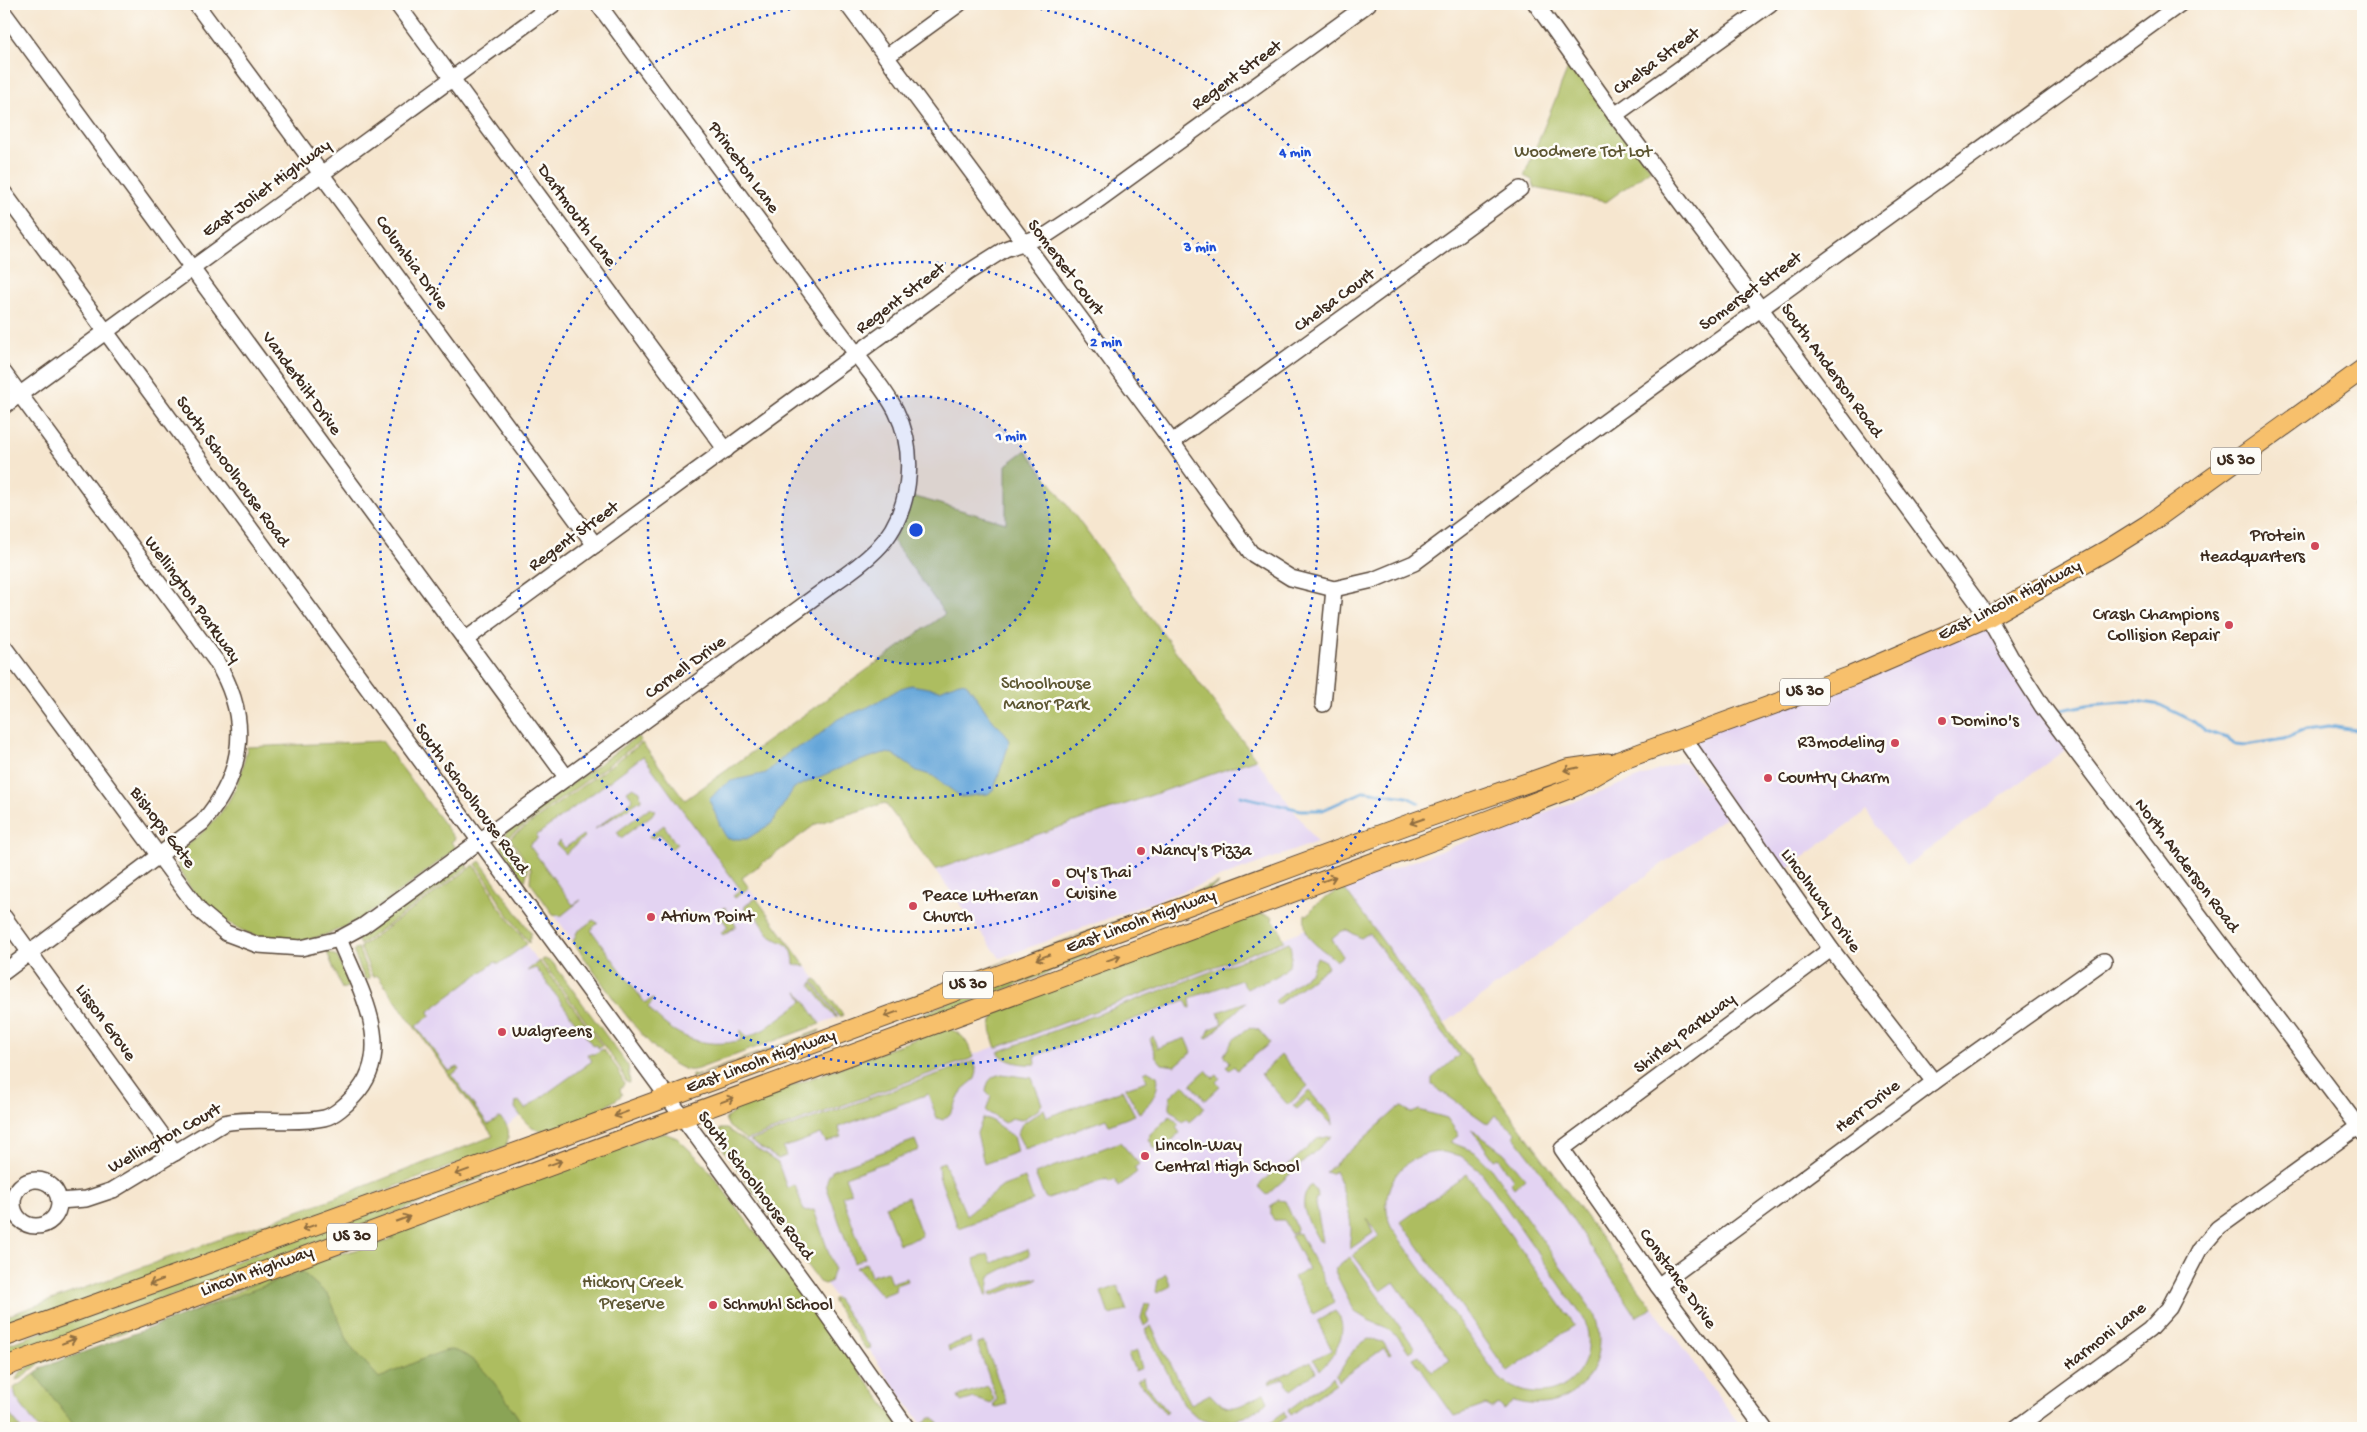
<svg xmlns="http://www.w3.org/2000/svg" width="2367" height="1432" font-family="'Gochi Hand',sans-serif">
	<style>
		.built { fill: #e3d3f2 }
		.green { fill: #adbd60; stroke: #74743f; fill-rule: evenodd }
		.forest { fill: #8aa456; stroke: #62673a }
		.water { fill: #65a6d9; stroke: #50687c }
		.lines { fill: none; stroke-linecap: round; stroke-linejoin: round }
		.stream { stroke: #65a6d9; stroke-width: 3 }
		.minor-casing { stroke: #574639; stroke-width: 18 }
		.major-casing { stroke: #574639; stroke-width: 21 }
		.minor { stroke: #fff; stroke-width: 15 }
		.major { stroke: #f7c06c; stroke-width: 19 }
		.oneway { stroke: #906e41 }
		.ring { fill: none; stroke: #1d4ed8; stroke-width: 2.5; stroke-dasharray: 2.5 5 }
		.poi-dot { fill: #d1495b; stroke: #fdfcf7; stroke-width: 2 }
		.labels { text-anchor: middle; dominant-baseline: central; stroke-width: 5; stroke-linejoin: round; paint-order: stroke }
		.shield { fill: #fdfcf7; stroke: #75695f; stroke-width: 1 }
		.shield-label { font-size: 16px; font-weight: bold; fill: #3b2a1e }
		.street-label { font-size: 18px; fill: #3b2a1e; stroke: #fdfcf7 }
		.park-label { font-size: 18px; fill: #5d5632; stroke: #fdfcf7 }
		.poi-label { font-size: 18px; fill: #3b2a1e; stroke: #fdfcf7; text-anchor: start }
		.centre { fill: #1d4ed8; stroke: #fdfcf7; stroke-width: 2.5 }
		.ring-label { font-size: 15px; text-anchor: middle; font-weight: bold; fill: #1d4ed8; stroke: #fdfcf7; stroke-width: 5; stroke-linejoin: round; paint-order: stroke }
	</style>
	<rect width="100%" height="100%" fill="#fdfcf7"/>
	<filter id="ink" filterUnits="userSpaceOnUse"><feTurbulence type="fractalNoise" baseFrequency=".02" numOctaves="2"/><feDisplacementMap in="SourceGraphic" scale="10" xChannelSelector="R" yChannelSelector="G"/><feConvolveMatrix kernelMatrix="1 2 1 2 8 2 1 2 1" color-interpolation-filters="sRGB"/></filter>
	<filter id="wash" filterUnits="userSpaceOnUse"><feTurbulence type="fractalNoise" baseFrequency=".0096" numOctaves="4" result="noise"/><feDisplacementMap in="SourceGraphic" scale="20" xChannelSelector="R" yChannelSelector="G"/><feGaussianBlur stdDeviation="1.12" result="paint"/><feColorMatrix in="noise" values="0 0 0 0 0 0 0 0 0 0 0 0 0 0 0 0 0 1.4 0 .05"/><feComposite in="paint" operator="in"/></filter>
	<g filter="url(#wash)">
		<rect width="100%" height="100%" fill="#f6e6cf"/>
		<!-- built -->
		<g class="built">
			<polygon points="1986,620 2069,747 1906,866 1866,812 1781,873 1686,738"/>
			<polygon points="642,743 800,958 843,1015 694,1070 685,1069 654,1048 611,993 530,882 531,869 510,838"/>
			<polygon points="1256,759 1317,842 1000,958 935,870"/>
			<polygon points="1681,762 1688,766 1726,817 1444,1024 1742,1428 925,1428 888,1378 805,1252 740,1142 1277,941 1358,907 1343,887"/>
			<polygon points="488,894 606,1054 493,1136 377,975"/>
			<polygon points="40,1380 76,1428 4,1428 4,1394"/>
		</g>
		<!-- green -->
		<g class="green">
			<polygon points="1571,61 1651,169 1606,202 1535,188 1532,180 1524,176"/>
			<polygon points="1026,450 1256,759 935,870 885,803 816,824 742,878 749,888 735,898 733,896 741,890 643,756 537,835 537,839 529,845 573,905 581,900 561,916 553,914 530,882 531,869 510,838 642,743 685,800 945,614 893,541 912,496 1006,523 1006,465"/>
			<polygon points="2363,498 2363,521 2352,506"/>
			<polygon points="637,736 641,741 511,835 508,837 505,833"/>
			<path d="M382,741L455,839L451,842L456,849C379,904 303,989 209,908C196,896 174,872 177,854C218,821 238,800 247,747Z"/>
			<polygon points="633,787 640,791 641,800 595,829 633,800 627,791"/>
			<polygon points="649,808 655,810 652,815 621,838 617,832"/>
			<polygon points="664,825 674,841 678,843 671,849 660,834 653,838 648,837"/>
			<polygon points="583,835 584,837 566,854 556,844 559,841 565,848"/>
			<polygon points="509,840 528,869 525,881 501,847"/>
			<polygon points="480,861 531,933 529,943 501,905 490,884 476,864"/>
			<polygon points="464,862 468,867 360,945 357,939"/>
			<path d="M474,865L488,885L496,902L527,944L499,964L495,962L429,1011L430,1016L416,1026L449,1071L458,1067L459,1069L452,1075L488,1125L499,1118C510,1124 510,1135 506,1146L4,1330V1317L337,1197L493,1136L377,975L373,977L360,947Z"/>
			<polygon points="1219,883 1210,889 1030,953"/>
			<path d="M1343,887L1653,1308L1637,1317L1534,1162L1514,1136L1516,1133L1495,1115L1488,1124L1432,1085V1078L1459,1055L1369,933L1361,938L1347,930L1342,931L1332,939L1343,956L1336,961C1320,945 1302,943 1305,914L1308,915L1315,905Z"/>
			<path d="M756,898L806,967L794,964C793,938 779,946 768,933C763,926 758,918 753,910L744,912L745,906Z"/>
			<polygon points="725,907 736,926 723,935 721,933 728,927 718,913"/>
			<path d="M1258,913L1273,917L1272,920L1278,926L1284,941L996,1048C990,1032 988,1021 1000,1008Z"/>
			<path d="M593,920L598,923L591,930L645,1003L652,999L654,1000L648,1007C672,1037 705,1050 742,1040L740,1032L741,1030L746,1038L765,1029L803,1001L798,991L820,1024L703,1067C698,1069 693,1071 688,1070C652,1063 596,972 573,942L577,932Z"/>
			<path d="M1289,942C1300,973 1269,980 1246,988L1241,980L1190,998L1191,1008H1189L1185,1000L1035,1056L1036,1064C1024,1065 1005,1063 998,1052Z"/>
			<polygon points="1102,945 1103,949 1036,978 900,1028 899,1025 971,992"/>
			<polygon points="358,948 370,978 365,980 353,951"/>
			<polygon points="327,952 337,956 350,986 342,989"/>
			<polygon points="1317,957 1324,960 1328,967 1277,1005 1275,1001 1311,972"/>
			<polygon points="545,959 553,963 621,1056 628,1066 630,1083 626,1082 620,1068 541,960"/>
			<polygon points="1012,959 907,999 905,999"/>
			<polygon points="539,961 602,1046 598,1048 596,1045 593,1046 536,968 527,971"/>
			<polygon points="816,979 843,1015 839,1017 813,981"/>
			<polygon points="812,982 836,1016 837,1018 832,1014 811,986"/>
			<polygon points="1246,1002 1208,1038 1206,1037 1210,1029 1222,1024 1218,1012"/>
			<polygon points="1250,1027 1259,1030 1270,1043 1237,1070 1234,1066 1229,1070 1226,1067 1230,1062 1224,1055 1233,1040"/>
			<path d="M945,1028C963,1032 967,1041 973,1057L970,1059L747,1140L729,1127L725,1119L746,1103Z"/>
			<polygon points="820,1030 819,1032 692,1078 692,1075 699,1075"/>
			<polygon points="1153,1036 1157,1048 1186,1038 1192,1052 1175,1066 1162,1064 1156,1057 1150,1039"/>
			<path d="M603,1049L617,1068L624,1084L620,1090L622,1095C609,1106 558,1135 541,1131C529,1129 522,1118 515,1108L516,1102L519,1101L525,1109L592,1061L587,1054H594Z"/>
			<polygon points="1281,1055 1308,1086 1288,1105 1261,1074"/>
			<polygon points="974,1061 977,1072 975,1079 963,1089 951,1113 943,1120 937,1118 928,1094 839,1127 841,1137 826,1142 821,1134 783,1148 786,1156 778,1159 750,1141"/>
			<path d="M1147,1070L1157,1076C1161,1088 1149,1107 1139,1113L1125,1088L1147,1081L1144,1073Z"/>
			<polygon points="1206,1070 1213,1078 1217,1075 1220,1078 1216,1082 1220,1086 1205,1100 1191,1084"/>
			<path d="M1002,1074L1032,1078L1042,1104L1038,1110L1021,1120L1011,1118L1004,1123L986,1111L991,1097L986,1092C987,1081 991,1076 1002,1074Z"/>
			<polygon points="1183,1084 1205,1108 1189,1122 1186,1119 1182,1122 1170,1108 1170,1097"/>
			<polygon points="1122,1090 1135,1115 1109,1125 1106,1119 1025,1149 1017,1134 1022,1124 1044,1109 1047,1117"/>
			<polygon points="1309,1091 1332,1117 1333,1125 1307,1100 1297,1109 1293,1106"/>
			<path d="M1402,1107L1412,1113L1419,1110L1447,1118L1459,1135L1450,1142L1475,1152L1491,1168L1594,1313C1614,1367 1571,1418 1514,1401L1503,1410L1498,1404L1492,1408L1486,1405L1454,1416L1413,1358L1419,1355L1432,1372L1450,1360L1394,1282L1381,1291L1353,1255L1379,1236L1367,1219L1373,1233L1350,1249C1349,1241 1351,1236 1351,1229C1351,1214 1342,1185 1335,1171L1332,1174L1326,1172L1398,1108ZM1443,1152L1461,1156L1482,1173L1584,1319C1605,1375 1545,1417 1499,1378L1391,1227C1376,1188 1402,1152 1443,1152Z"/>
			<polygon points="1170,1116 1179,1124 1176,1127 1180,1133 1165,1146 1162,1143 1155,1149 1149,1139 1150,1134"/>
			<polygon points="983,1118 989,1119 1013,1136 1017,1152 984,1164 977,1133"/>
			<polygon points="720,1129 727,1129 778,1163 787,1188 795,1185 804,1211 814,1210 834,1268 830,1282 824,1284 819,1282 720,1145"/>
			<polygon points="1471,1129 1504,1153 1525,1178 1514,1188 1510,1182 1513,1179 1498,1158 1494,1160"/>
			<path d="M664,1133L677,1138L704,1164L902,1428H38L16,1398L14,1388L35,1374L40,1380L270,1277L39,1364L22,1378L16,1380L19,1373L38,1361L650,1136ZM388,1237L394,1238L375,1245L316,1260L368,1241Z"/>
			<polygon points="1332,1136 1267,1195 1258,1186 1276,1169 1280,1173 1317,1139"/>
			<path d="M915,1140L919,1150L845,1177L851,1193L842,1196L865,1258L854,1263L827,1188C826,1180 828,1176 833,1170Z"/>
			<polygon points="1120,1142 1139,1164 1134,1168 1137,1172 1118,1187 1115,1180 1109,1182 1107,1179 1048,1199 1045,1197 1035,1174"/>
			<polygon points="944,1162 966,1215 1003,1186 1025,1178 1033,1201 958,1228 939,1176 938,1164"/>
			<polygon points="481,1172 483,1177 429,1200 4,1358 4,1346"/>
			<polygon points="1467,1174 1575,1325 1508,1372 1401,1222"/>
			<path d="M1311,1185L1316,1191L1318,1198L1315,1199L1323,1241H1319C1309,1222 1295,1204 1311,1185Z"/>
			<polygon points="908,1197 922,1236 899,1244 885,1206"/>
			<polygon points="1278,1200 1285,1201 1297,1228 1296,1232 1291,1234 1284,1220 1274,1220 1271,1215 1271,1206"/>
			<polygon points="1297,1233 1300,1234 1335,1302 1313,1314 1294,1277 1309,1269 1291,1236"/>
			<polygon points="1028,1249 1030,1255 990,1276 987,1297 974,1259 988,1254 992,1263"/>
			<polygon points="1350,1257 1415,1348 1409,1352 1399,1338 1385,1327 1368,1320 1355,1312 1334,1270"/>
			<polygon points="866,1263 871,1276 887,1271 891,1283 906,1278 907,1281 896,1285 895,1291 882,1296 856,1267"/>
			<polygon points="1166,1274 1171,1286 1157,1293 1156,1292 1158,1280"/>
			<polygon points="1033,1278 1038,1279 991,1296 990,1293 1024,1279"/>
			<polygon points="1118,1286 1127,1311 1109,1315 1101,1292"/>
			<polygon points="833,1299 837,1299 871,1348 866,1349 833,1302"/>
			<polygon points="1145,1303 1150,1305 1146,1316 1149,1322 1144,1326 1141,1318"/>
			<path d="M1335,1311C1352,1329 1334,1357 1320,1370L1314,1359L1332,1350L1317,1321Z"/>
			<path d="M1151,1326L1191,1404L1210,1394C1230,1418 1242,1404 1264,1393L1268,1402L1245,1417L1217,1423L1198,1418L1184,1405L1145,1329Z"/>
			<polygon points="970,1338 971,1343 949,1351 948,1346"/>
			<path d="M1369,1339L1383,1342L1391,1354L1389,1355L1384,1348L1339,1380L1336,1375C1348,1363 1352,1344 1369,1339Z"/>
			<polygon points="984,1342 1007,1404 996,1407 993,1406 997,1399 977,1344"/>
			<polygon points="1137,1351 1142,1368 1135,1371 1128,1354"/>
			<polygon points="1311,1361 1316,1372 1291,1390 1283,1378 1270,1384 1269,1382"/>
			<polygon points="1144,1377 1146,1385 1168,1412 1166,1414 1137,1380"/>
			<polygon points="1333,1377 1336,1383 1291,1415 1288,1410"/>
			<polygon points="988,1386 994,1399 991,1404 974,1398 961,1402 958,1396"/>
			<polygon points="4,1408 21,1428 5,1428"/>
			<polygon points="1284,1412 1287,1417 1272,1428 1262,1428"/>
			<polygon points="930,1418 935,1418 942,1428 922,1428 920,1426"/>
		</g>
		<!-- forest -->
		<path class="forest" d="M302,1272L329,1296L349,1344L379,1378C392,1373 440,1350 450,1350C480,1352 509,1405 525,1428H76L35,1374L43,1367Z"/>
		<!-- water -->
		<path class="water" d="M959,682L966,683C977,695 984,711 995,723C1001,729 1006,732 1010,741L994,789L988,794L961,797L933,776L917,771L893,754L884,753L847,765L794,788L772,823L747,839H728C720,830 716,813 709,800L721,787L731,781L766,773L791,750L809,743L838,719L868,707L901,688L911,685L940,690Z"/>
		<g class="lines">
			<!-- stream -->
			<g class="stream">
				<polyline points="2061,710 2087,705 2136,701 2160,705 2193,721 2205,731 2227,738 2236,744 2246,745 2284,739 2307,729 2329,726 2363,731"/>
				<polyline points="1240,796 1301,810 1323,810 1365,791 1407,797 1419,803"/>
			</g>
		</g>
	</g>
	<g filter="url(#ink)">
		<g class="lines">
			<defs>
				<g id="minor">
					<polyline points="196,4 595,545"/>
					<polyline points="397,4 726,450"/>
					<polyline points="847,4 1172,442 1251,553 1291,578 1334,589 1373,580 1414,563 1547,464 2180,4"/>
					<polyline points="1536,4 1615,115 1761,309 1988,617 2010,656 2042,706 2363,1133"/>
					<polyline points="4,13 567,778"/>
					<polyline points="886,57 959,4"/>
					<polyline points="1615,115 1770,4"/>
					<polyline points="4,193 816,1299 907,1428"/>
					<path d="M4,373L216,661C251,718 245,773 202,823L4,972"/>
					<polyline points="4,406 554,4"/>
					<polyline points="1172,442 1520,189"/>
					<polyline points="465,640 967,273 1005,249 1048,234 1086,209 1368,4"/>
					<path d="M4,647L200,911L226,933L258,945L301,948L339,939L363,926L834,583C849,573 863,563 876,550C911,515 918,455 896,411C886,391 870,373 857,355L598,4"/>
					<polyline points="1323,704 1334,589"/>
					<polyline points="1683,737 1831,949 1934,1082"/>
					<polyline points="4,917 175,1153"/>
					<circle cx="36" cy="1203" r="23"/>
					<path d="M59,1201L86,1199L113,1190L224,1123C257,1116 291,1125 324,1118C334,1116 347,1104 354,1096C398,1050 359,988 339,939"/>
					<polyline points="1658,1286 1934,1082 2104,961"/>
					<polyline points="1764,1428 1658,1286 1562,1149 1831,949"/>
					<polyline points="2016,1428 2149,1330 2169,1308 2199,1250 2218,1228 2359,1126"/>
				</g>
				<g id="major">
					<polyline points="4,1337 554,1139 1409,824 1567,769 1608,763"/>
					<polyline points="4,1367 1486,821 1574,787 1619,761 1851,676 1988,617 2107,550 2147,525 2363,369"/>
				</g>
			</defs>
			<!-- minor casing -->
			<use href="#minor" class="minor-casing"/>
			<!-- major casing -->
			<use href="#major" class="major-casing"/>
			<!-- minor -->
			<use href="#minor" class="minor"/>
			<!-- major -->
			<use href="#major" class="major"/>
		</g>
		<!-- one-way arrows -->
		<defs><path id="oneway-shaft" d="M-6 0H5M1.5-3L5.5 0L1.5 3" fill="none" stroke-width="1.6" stroke-linecap="round" stroke-linejoin="round" transform="scale(1.25)"/></defs>
		<g class="oneway">
			<use href="#oneway-shaft" transform="translate(1571 769) rotate(168)"/>
			<use href="#oneway-shaft" transform="translate(1417 821) rotate(161)"/>
			<use href="#oneway-shaft" transform="translate(1329 879) rotate(-20)"/>
			<use href="#oneway-shaft" transform="translate(1043 957) rotate(160)"/>
			<use href="#oneway-shaft" transform="translate(1114 958) rotate(-20)"/>
			<use href="#oneway-shaft" transform="translate(891 1014) rotate(160)"/>
			<use href="#oneway-shaft" transform="translate(727 1100) rotate(-20)"/>
			<use href="#oneway-shaft" transform="translate(621 1114) rotate(160)"/>
			<use href="#oneway-shaft" transform="translate(555 1163) rotate(-20)"/>
			<use href="#oneway-shaft" transform="translate(462 1172) rotate(160)"/>
			<use href="#oneway-shaft" transform="translate(403 1219) rotate(-20)"/>
			<use href="#oneway-shaft" transform="translate(309 1227) rotate(160)"/>
			<use href="#oneway-shaft" transform="translate(156 1282) rotate(160)"/>
			<use href="#oneway-shaft" transform="translate(69 1341) rotate(-21)"/>
		</g>
	</g>
	<!-- distance rings -->
	<circle cx="916" cy="530" r="134" fill="#1d4ed8" fill-opacity=".12"/>
	<g class="ring">
		<circle cx="916" cy="530" r="134"/>
		<circle cx="916" cy="530" r="268"/>
		<circle cx="916" cy="530" r="402"/>
		<path d="M1018 4A536 536 0 1 1 814 4"/>
	</g>
	<!-- markers -->
	<g class="poi-dot">
		<circle cx="2315" cy="546" r="5"/>
		<circle cx="2229" cy="625" r="5"/>
		<circle cx="1942" cy="721" r="5"/>
		<circle cx="1895" cy="743" r="5"/>
		<circle cx="1768" cy="778" r="5"/>
		<circle cx="1141" cy="851" r="5"/>
		<circle cx="1056" cy="883" r="5"/>
		<circle cx="913" cy="906" r="5"/>
		<circle cx="651" cy="917" r="5"/>
		<circle cx="502" cy="1032" r="5"/>
		<circle cx="1145" cy="1156" r="5"/>
		<circle cx="713" cy="1305" r="5"/>
	</g>
	<g class="labels">
		<!-- shield labels -->
		<g class="shield">
			<rect x="2211" y="447.5" width="50" height="27" rx="4"/>
			<rect x="1780" y="678.5" width="50" height="27" rx="4"/>
			<rect x="943" y="971.5" width="50" height="27" rx="4"/>
			<rect x="327" y="1223.5" width="50" height="27" rx="4"/>
		</g>
		<g class="shield-label">
			<text x="2236" y="461">US 30</text>
			<text x="1805" y="692">US 30</text>
			<text x="968" y="985">US 30</text>
			<text x="352" y="1237">US 30</text>
		</g>
		<!-- street labels -->
		<g class="street-label">
			<text transform="translate(1657 62) rotate(-36)">Chelsa Street</text>
			<text transform="translate(1237 76) rotate(-36)">Regent Street</text>
			<text transform="translate(743 168) rotate(54)">Princeton Lane</text>
			<text transform="translate(267 189) rotate(-36)">East Joliet Highway</text>
			<text transform="translate(576 216) rotate(54)">Dartmouth Lane</text>
			<text transform="translate(411 263) rotate(54)">Columbia Drive</text>
			<text transform="translate(1065 268) rotate(53)">Somerset Court</text>
			<text transform="translate(1751 292) rotate(-36)">Somerset Street</text>
			<text transform="translate(901 299) rotate(-37)">Regent Street</text>
			<text transform="translate(1335 301) rotate(-36)">Chelsa Court</text>
			<text transform="translate(1831 371) rotate(54)">South Anderson Road</text>
			<text transform="translate(301 384) rotate(54)">Vanderbilt Drive</text>
			<text transform="translate(232 472) rotate(54)">South Schoolhouse Road</text>
			<text transform="translate(574 537) rotate(-36)">Regent Street</text>
			<text transform="translate(192 600) rotate(54)">Wellington Parkway</text>
			<text transform="translate(2010 601) rotate(-27)">East Lincoln Highway</text>
			<text transform="translate(686 668) rotate(-36)">Cornell Drive</text>
			<text transform="translate(471 799) rotate(54)">South Schoolhouse Road</text>
			<text transform="translate(162 828) rotate(53)">Bishops Gate</text>
			<text transform="translate(2186 866) rotate(53)">North Anderson Road</text>
			<text transform="translate(1820 901) rotate(54)">Lincolnway Drive</text>
			<text transform="translate(1141 922) rotate(-20)">East Lincoln Highway</text>
			<text transform="translate(105 1023) rotate(54)">Lisson Grove</text>
			<text transform="translate(1685 1034) rotate(-37)">Shirley Parkway</text>
			<text transform="translate(761 1062) rotate(-20)">East Lincoln Highway</text>
			<text transform="translate(1868 1107) rotate(-37)">Herr Drive</text>
			<text transform="translate(165 1139) rotate(-29)">Wellington Court</text>
			<text transform="translate(755 1186) rotate(53)">South Schoolhouse Road</text>
			<text transform="translate(257 1272) rotate(-20)">Lincoln Highway</text>
			<text transform="translate(1677 1279) rotate(54)">Constance Drive</text>
			<text transform="translate(2105 1337) rotate(-38)">Harmoni Lane</text>
		</g>
		<!-- park labels -->
		<g class="park-label">
			<text x="1583" y="152">Woodmere Tot Lot</text>
			<text x="1046" y="684">Schoolhouse<tspan x="1046" dy="21">Manor Park</tspan></text>
			<text x="632" y="1283">Hickory Creek<tspan x="632" dy="21">Preserve</tspan></text>
		</g>
		<!-- poi labels -->
		<g class="poi-label">
			<text x="2305" y="536" text-anchor="end">Protein<tspan x="2305" dy="21">Headquarters</tspan></text>
			<text x="2219" y="615" text-anchor="end">Crash Champions<tspan x="2219" dy="21">Collision Repair</tspan></text>
			<text x="1952" y="721">Domino's</text>
			<text x="1885" y="743" text-anchor="end">R3modeling</text>
			<text x="1778" y="778">Country Charm</text>
			<text x="1151" y="851">Nancy's Pizza</text>
			<text x="1066" y="873">Oy's Thai<tspan x="1066" dy="21">Cuisine</tspan></text>
			<text x="923" y="896">Peace Lutheran<tspan x="923" dy="21">Church</tspan></text>
			<text x="661" y="917">Atrium Point</text>
			<text x="512" y="1032">Walgreens</text>
			<text x="1155" y="1146">Lincoln-Way<tspan x="1155" dy="21">Central High School</tspan></text>
			<text x="723" y="1305">Schmuhl School</text>
		</g>
	</g>
	<circle cx="916" cy="530" r="8" class="centre"/>
	<g class="ring-label">
		<text x="1295" y="156">4 min</text>
		<text x="1200" y="251">3 min</text>
		<text x="1106" y="346">2 min</text>
		<text x="1011" y="440">1 min</text>
	</g>
	<!-- margin -->
	<rect width="2367" height="1432" fill="none" stroke="#fdfcf7" stroke-width="20"/>
</svg>
